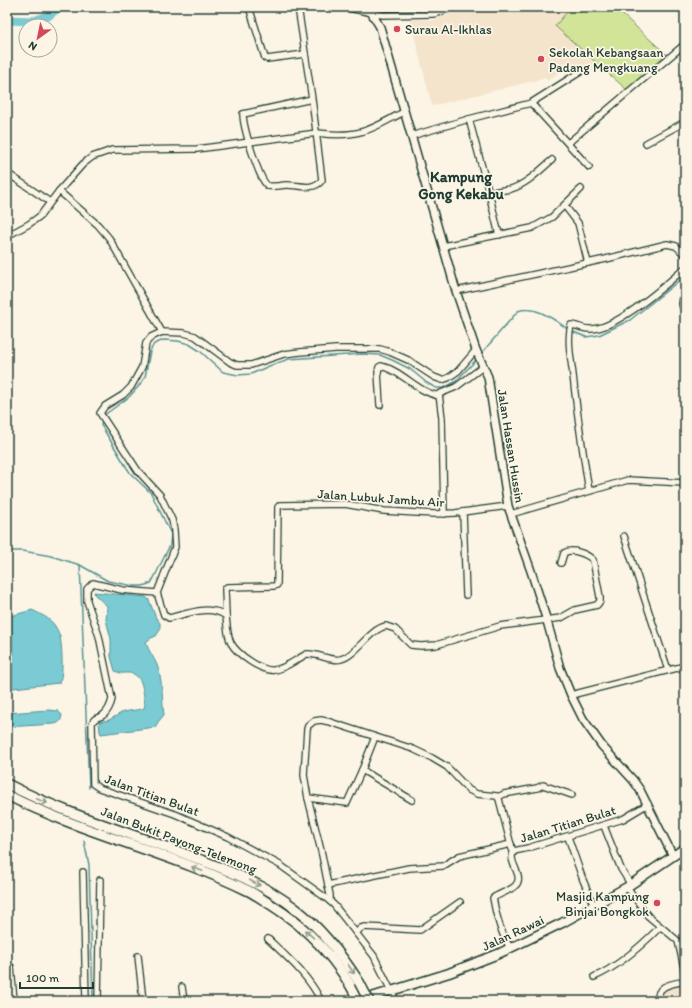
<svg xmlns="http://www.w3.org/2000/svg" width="692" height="1008" font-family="Itim,sans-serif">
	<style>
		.built { fill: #f4e4cc }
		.green { fill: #d2e498; stroke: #789066 }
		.water { fill: #7acbd3; stroke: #569293 }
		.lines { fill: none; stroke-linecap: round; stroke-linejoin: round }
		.stream { stroke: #569293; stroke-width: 1.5 }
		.river { stroke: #7acbd3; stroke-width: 9 }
		.minor-casing { stroke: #1f3d34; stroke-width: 8 }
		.tertiary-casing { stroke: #1f3d34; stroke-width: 10 }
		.secondary-casing { stroke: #1f3d34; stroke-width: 11 }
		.trunk-casing { stroke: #1f3d34; stroke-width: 12 }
		.minor { stroke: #fcf5e5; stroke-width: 5.5 }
		.tertiary { stroke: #fcf5e5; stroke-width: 7 }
		.secondary { stroke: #fcf5e5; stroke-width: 8 }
		.trunk { stroke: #fcf5e5; stroke-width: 9 }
		.trunk-bridge-casing { stroke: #1f3d34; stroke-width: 12; stroke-linecap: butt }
		.trunk-bridge { stroke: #fcf5e5; stroke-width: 9 }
		.oneway { stroke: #8e998c }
		.poi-dot { fill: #d1495b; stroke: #fcf5e5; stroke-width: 1.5 }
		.labels { text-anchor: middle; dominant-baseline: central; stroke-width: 3.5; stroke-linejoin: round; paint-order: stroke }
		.poi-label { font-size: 13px; fill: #1f3d34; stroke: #fcf5e5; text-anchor: start }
		.street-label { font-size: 13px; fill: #1f3d34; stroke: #fcf5e5 }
		.quarter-label { font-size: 15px; font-weight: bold; fill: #1f3d34; stroke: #fcf5e5 }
	</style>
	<rect width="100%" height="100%" fill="#fcf5e5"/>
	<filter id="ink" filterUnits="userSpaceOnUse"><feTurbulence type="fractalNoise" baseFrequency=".025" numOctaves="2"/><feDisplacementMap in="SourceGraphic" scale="8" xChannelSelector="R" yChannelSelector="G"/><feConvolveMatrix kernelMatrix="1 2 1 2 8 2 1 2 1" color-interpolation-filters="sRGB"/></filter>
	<g filter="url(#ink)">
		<!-- built -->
		<g class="built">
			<polygon points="457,7 614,7 666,54 627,90 610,75 569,64 548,81 545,78 432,106 410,19 435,20"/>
			<polygon points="685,984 685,1001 661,1001 660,997 662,991 665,989"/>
		</g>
		<!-- green -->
		<polygon class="green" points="571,7 614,7 666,54 627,90 555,26"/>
		<!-- water -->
		<g class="water">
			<path d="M94,592L146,597L149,600L156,618L160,623V630L156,636L151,638L146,642C148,651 154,657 157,665C163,681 162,699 164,715L158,722L156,727L101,734L100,732L99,722L109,720L123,712L142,709L144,708L145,705C143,694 144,673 128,673C121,673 122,674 115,671L111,657V639L106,620L107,606L95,595Z"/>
			<path d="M32,610C40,614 50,618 55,626C57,629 59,633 60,637C62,646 64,676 59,683L13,688L7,685V617Z"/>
			<path d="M48,710L58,711L62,715C61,721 60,723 54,724L7,727V713Z"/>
		</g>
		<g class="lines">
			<!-- stream -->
			<g class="stream">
				<polyline points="571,331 586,337 599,335 630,320 685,276"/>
				<path d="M480,355L518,311C536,305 553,319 568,329"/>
				<polyline points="103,416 129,397 138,387 145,377 150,351 154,344 164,340 178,341 189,344 200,351 223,372 238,375 251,374 269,366 289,359 362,354 380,355 392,360 410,369 427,383 436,388 444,388 455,382 478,358"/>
				<polyline points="7,553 13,551 23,551 51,556 80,565 108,581 134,586 143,586 151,583 154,578 170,545 171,534 151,493 131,474 127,468 101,425 102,419"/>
				<polyline points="80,565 89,788"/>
				<polyline points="84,841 89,865 93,1001"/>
			</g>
			<!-- river -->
			<polyline class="river" points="7,20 34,21 48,16 59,7"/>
			<defs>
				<g id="minor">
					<polyline points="249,7 265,58 267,59 305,54"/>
					<path d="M298,7L312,99L322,180C313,192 297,184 285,185C279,186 274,187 268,186C259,180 243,127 243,114L312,99"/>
					<polyline points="343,7 383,15 433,14 441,12 451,7"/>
					<polyline points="531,103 589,167"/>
					<polyline points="469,119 489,193 499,235"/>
					<polyline points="411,136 469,119 531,103 580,72"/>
					<polyline points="568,143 685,44"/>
					<polyline points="646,143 685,122"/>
					<polyline points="7,173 50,202"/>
					<polyline points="59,191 98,225 109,238 162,332"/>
					<path d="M489,193C496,191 504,190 511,189C527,184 539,171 552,160"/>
					<polyline points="565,206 578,223 588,263"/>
					<path d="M7,236L29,224L40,216L59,191L83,164L92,157L112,150L197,149L317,133C332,135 348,136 364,131C378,127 391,118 404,112"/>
					<polyline points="443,246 532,228 552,217 581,189"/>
					<polyline points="685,288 682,304 685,315"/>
					<polyline points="456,291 606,259 667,244 676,246 685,255"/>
					<path d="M476,350L458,371L448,378L442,380L434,377L408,360L390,352L380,349H336L300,352L284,354L251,365H237L230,362L195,336L184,333L162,332L151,337L146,343L142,367L131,387L123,395L105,406L100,413L138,471L160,495L172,520L174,530L175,547L157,593L164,615L169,618C186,614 210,604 226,616C227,625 227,635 231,643C237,654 262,672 274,670C285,669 298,658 307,654C319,653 330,662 341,659C356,656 368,630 386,626L395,629L411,645L421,646L436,645L500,626L561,618L575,610L597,605L600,601V597L593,560C587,554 572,548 564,553L561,563"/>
					<path d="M380,405L378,372L379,367L381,366C403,371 417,392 439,396"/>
					<path d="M589,491C583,453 577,414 573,375C571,359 567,341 571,325C577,325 584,330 591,329C616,329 666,285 685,268"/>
					<polyline points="463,512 466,595"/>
					<polyline points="444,514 442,418 439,394 456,387 484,366"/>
					<polyline points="511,514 628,480 685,483"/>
					<polyline points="624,536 668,670"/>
					<path d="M157,593L122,590L93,583L87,589V601L99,636L112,699C111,705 107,713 102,716C97,718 94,718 92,723L93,784L99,788L175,814L228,837L280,865L326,898L334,905L374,956L396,1001"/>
					<polyline points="226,616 225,589 227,587 274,586 277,585 278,507 280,505 345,504 384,511 434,514 455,513 508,506"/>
					<polyline points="571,695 685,666"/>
					<polyline points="362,770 412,800"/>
					<polyline points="498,797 504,794 537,788 543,785 572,795"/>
					<polyline points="308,798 347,803 362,770 375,737"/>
					<polyline points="604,826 621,869 631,885"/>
					<polyline points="568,837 583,880 594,906"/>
					<polyline points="514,851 528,848 623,819 648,804"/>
					<polyline points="83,872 86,1001"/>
					<polyline points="328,885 409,868 443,866 459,856 511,844"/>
					<polyline points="627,887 648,916 678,941 685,973"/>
					<polyline points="330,901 330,895 322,855 308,798 304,775 307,729 308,726 314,721 321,720 330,722 413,749 432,758 447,767 469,790 477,794 497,796 499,799 512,849 514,851"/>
					<polyline points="356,933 361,928 364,927 420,930 460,902"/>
					<path d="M268,939C288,958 309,976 321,1001"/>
					<path d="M510,948C500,932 496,916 493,898C499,894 509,891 515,886C526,876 506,862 514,851"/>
					<polyline points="138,956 143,1001"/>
					<polyline points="11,967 14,1001"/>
					<path d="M594,977C616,968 643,944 660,927"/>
					<polyline points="182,987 184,1001"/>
					<polyline points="98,1001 100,880"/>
					<path d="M658,1001C656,984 673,984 685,981"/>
				</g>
				<polyline id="tertiary" points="368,7 380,27 456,291 476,350 488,377 508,506 531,571 547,621 560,668 571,695 583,719 602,746 633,780 640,790 673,856"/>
				<polyline id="secondary" points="362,1000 449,973 498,954 562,923 627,887 685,848"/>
				<g id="trunk">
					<path d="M7,784C65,814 127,832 188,855C225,869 264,884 296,909C322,929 341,954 359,982"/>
					<path d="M7,795C84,834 172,853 249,891C257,895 263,900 270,904C308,928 339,961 359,1001"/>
				</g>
			</defs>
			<!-- minor casing -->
			<use href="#minor" class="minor-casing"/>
			<!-- tertiary casing -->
			<use href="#tertiary" class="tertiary-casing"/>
			<!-- secondary casing -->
			<use href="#secondary" class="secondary-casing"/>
			<!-- trunk casing -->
			<use href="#trunk" class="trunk-casing"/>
			<!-- minor -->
			<use href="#minor" class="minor"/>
			<!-- tertiary -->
			<use href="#tertiary" class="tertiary"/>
			<!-- secondary -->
			<use href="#secondary" class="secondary"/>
			<!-- trunk -->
			<use href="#trunk" class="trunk"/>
			<defs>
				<polyline id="trunk-bridge" points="359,982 369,1001"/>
			</defs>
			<!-- trunk-bridge casing -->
			<use href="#trunk-bridge" class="trunk-bridge-casing"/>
			<!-- trunk-bridge -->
			<use href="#trunk-bridge" class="trunk-bridge"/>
		</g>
		<!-- one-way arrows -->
		<defs><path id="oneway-shaft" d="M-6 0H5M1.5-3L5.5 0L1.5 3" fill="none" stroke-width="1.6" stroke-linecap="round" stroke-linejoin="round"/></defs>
		<g class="oneway">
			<use href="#oneway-shaft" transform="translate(42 801) rotate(22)"/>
			<use href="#oneway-shaft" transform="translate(197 869) rotate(-159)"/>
			<use href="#oneway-shaft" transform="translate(255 883) rotate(28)"/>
			<use href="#oneway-shaft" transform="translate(309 934) rotate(-139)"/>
			<use href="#oneway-shaft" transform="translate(351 969) rotate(56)"/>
		</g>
	</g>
	<!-- markers -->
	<g class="poi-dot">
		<circle cx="397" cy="29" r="4"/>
		<circle cx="541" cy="59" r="4"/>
		<circle cx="657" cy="903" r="4"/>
	</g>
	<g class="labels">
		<!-- poi labels -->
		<g class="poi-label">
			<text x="405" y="29">Surau Al-Ikhlas</text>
			<text x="549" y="52">Sekolah Kebangsaan<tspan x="549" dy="15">Padang Mengkuang</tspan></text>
			<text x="649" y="896" text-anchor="end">Masjid Kampung<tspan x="649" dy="15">Binjai Bongkok</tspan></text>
		</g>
		<!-- street labels -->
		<g class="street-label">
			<text transform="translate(511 446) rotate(81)">Jalan Hassan Hussin</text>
			<text transform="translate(381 498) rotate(4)">Jalan Lubuk Jambu Air</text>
			<text transform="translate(152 795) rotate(20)">Jalan Titian Bulat</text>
			<text transform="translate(568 824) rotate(-17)">Jalan Titian Bulat</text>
			<text transform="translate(179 840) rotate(21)">Jalan Bukit Payong-Telemong</text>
			<text transform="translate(513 933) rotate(-25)">Jalan Rawai</text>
		</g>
		<!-- quarter labels -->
		<g class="quarter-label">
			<text x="461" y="177">Kampung<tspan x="461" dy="17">Gong Kekabu</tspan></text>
		</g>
	</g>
	<!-- margin -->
	<rect width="692" height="1008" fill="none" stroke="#fcf5e5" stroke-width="24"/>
	<rect x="12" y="12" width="668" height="984" fill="none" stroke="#1f3d34" stroke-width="1.5" filter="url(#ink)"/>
	<!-- north arrow -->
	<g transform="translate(38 38) rotate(213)"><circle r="19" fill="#fcf5e5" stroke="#a4ab9e"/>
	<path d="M0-3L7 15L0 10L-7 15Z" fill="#d1495b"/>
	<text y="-6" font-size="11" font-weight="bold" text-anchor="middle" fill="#1f3d34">N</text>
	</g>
	<!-- scale -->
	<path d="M20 982v6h73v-6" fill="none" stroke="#1f3d34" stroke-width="2"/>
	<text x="26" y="982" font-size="12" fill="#1f3d34" stroke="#fcf5e5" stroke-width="3" paint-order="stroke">100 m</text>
</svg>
